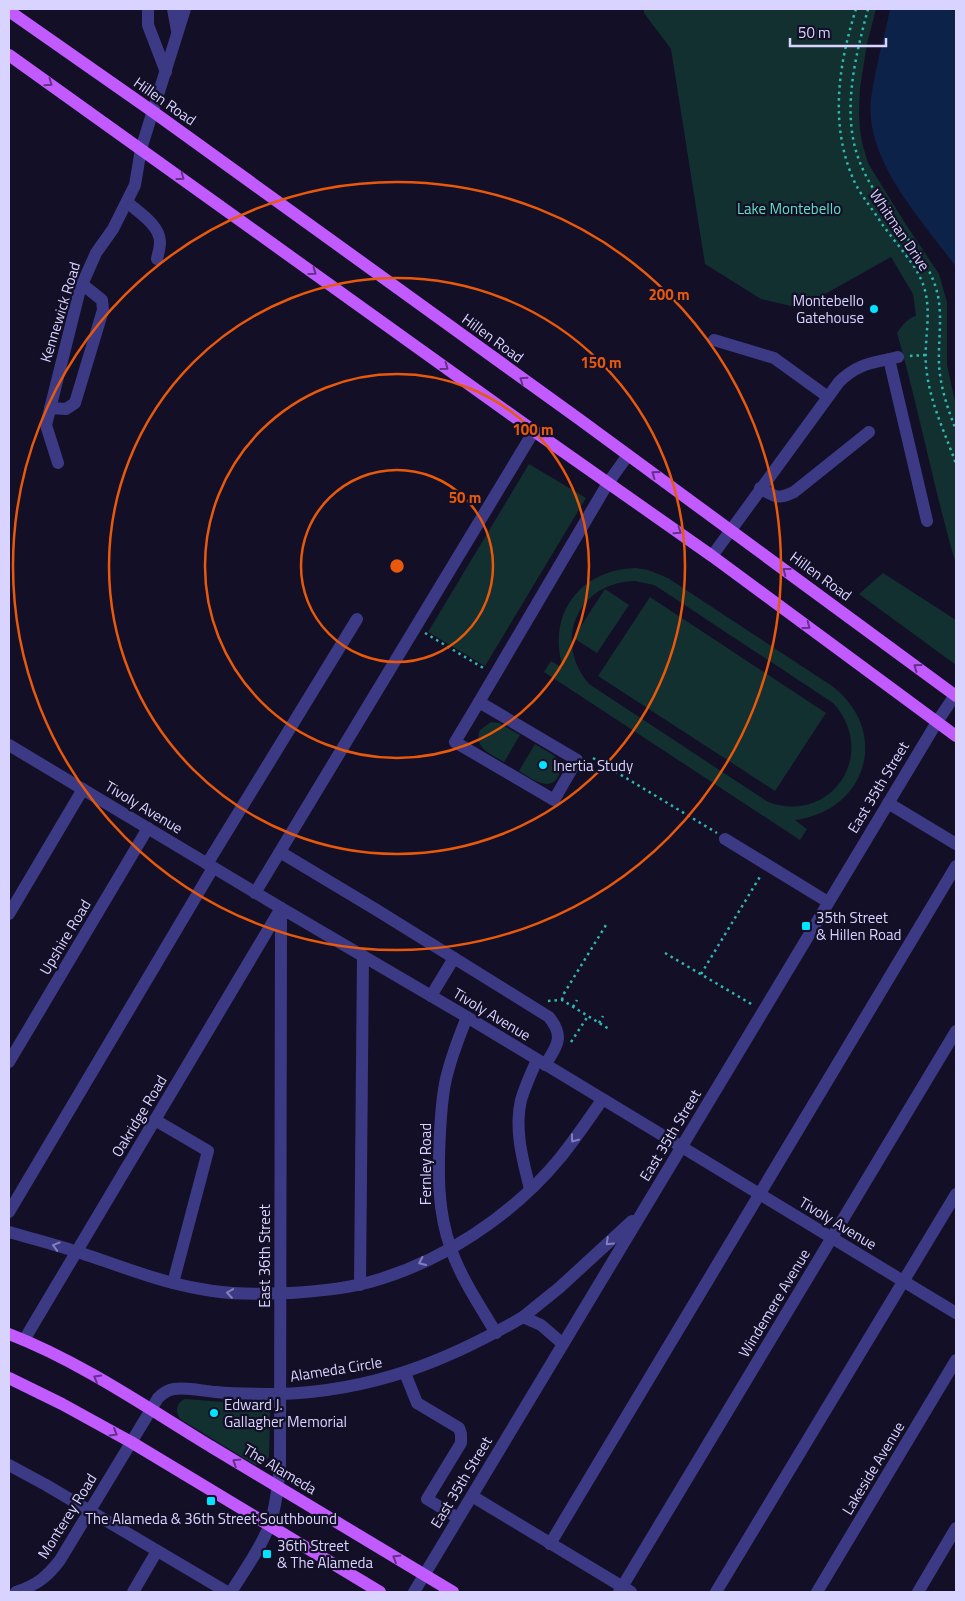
<svg xmlns="http://www.w3.org/2000/svg" width="965" height="1601" font-family="'Titillium Web',sans-serif">
	<style>
		.green { fill: #12302f; fill-rule: evenodd }
		.water { fill: #0c2248 }
		.lines { fill: none; stroke-linecap: round; stroke-linejoin: round }
		.path { stroke: #2fb8b0; stroke-width: 2.5; stroke-dasharray: 2.5 4; stroke-linecap: butt }
		.minor { stroke: #3d3a85; stroke-width: 12 }
		.major { stroke: #c25bff; stroke-width: 12 }
		.oneway { stroke: #623188 }
		.oneway2 { stroke: #837fbc }
		.ring { fill: none; stroke: #e8590c; stroke-width: 2.5 }
		.poi-dot { fill: #00e5ff; stroke: #130f26; stroke-width: 2 }
		.labels { text-anchor: middle; dominant-baseline: central; stroke-width: 4.5; stroke-linejoin: round; paint-order: stroke }
		.street-label { font-size: 15px; fill: #d9d4ff; stroke: #130f26 }
		.park-label { font-size: 15px; fill: #5fe0c0; stroke: #130f26 }
		.poi-label { font-size: 15px; fill: #d9d4ff; stroke: #130f26; text-anchor: start }
		.centre { fill: #e8590c; stroke: #130f26; stroke-width: 2.5 }
		.ring-label { font-size: 15px; text-anchor: middle; font-weight: bold; fill: #e8590c; stroke: #130f26; stroke-width: 4.5; stroke-linejoin: round; paint-order: stroke }
	</style>
	<rect width="100%" height="100%" fill="#130f26"/>
	<!-- green -->
	<g class="green">
		<path d="M644,9H876L867,44L860,88L859,114L860,131L863,146L868,163L903,220L939,274L947,302V365L956,406V565C934,489 919,410 897,333C902,326 907,318 916,316L913,294L891,257L800,308L761,299L705,264L671,49L644,13Z"/>
		<polygon points="529,464 586,498 485,666 428,632"/>
		<path d="M636,568L648,570L668,578L832,686C891,731 867,811 795,820L807,829L800,840L544,672L551,661L563,668C546,614 581,569 636,568ZM635,581L654,585L662,590L833,703C879,753 832,825 768,802L589,684C552,641 578,582 635,581Z"/>
		<polygon points="883,573 956,620 956,665 859,594"/>
		<polygon points="605,589 629,605 597,653 575,639 575,635"/>
		<polygon points="650,597 826,713 775,791 598,676"/>
		<path d="M491,722L499,723L520,735L504,762C491,754 473,748 480,730Z"/>
		<path d="M535,744C542,749 553,753 558,760C561,764 561,770 559,775C551,794 530,778 519,771Z"/>
		<path d="M185,1399L264,1405L270,1413L269,1457C265,1463 262,1465 255,1465L180,1419C175,1411 176,1403 185,1399Z"/>
	</g>
	<!-- water -->
	<path class="water" d="M890,9H956V267C922,220 864,160 871,99C875,68 884,39 890,9Z"/>
	<g class="lines">
		<!-- path -->
		<g class="path">
			<path d="M856,9C838,66 829,127 855,183C862,197 874,211 882,224C896,244 917,265 924,287C933,316 922,344 927,374C931,405 946,435 956,464"/>
			<path d="M868,9C855,58 840,116 861,165C869,185 883,203 895,221C908,241 927,261 935,285C944,311 938,337 939,364C940,386 948,410 956,430"/>
			<polyline points="910,356 925,355"/>
			<polyline points="425,633 485,669"/>
			<polyline points="593,758 717,833"/>
			<polyline points="665,953 753,1005"/>
			<polyline points="701,974 761,875"/>
			<polyline points="562,1000 563,995 606,925"/>
			<polyline points="548,1001 562,1000 609,1029"/>
			<polyline points="573,1007 577,1000"/>
			<polyline points="599,1023 603,1016"/>
			<polyline points="571,1042 588,1016"/>
		</g>
		<!-- minor -->
		<g class="minor">
			<polyline points="148,9 148,25 166,72"/>
			<polyline points="173,9 177,31"/>
			<path d="M127,202C138,212 160,225 160,242C160,248 158,254 157,259"/>
			<polyline points="714,340 774,358 828,397"/>
			<polyline points="889,359 927,521"/>
			<polyline points="50,408 66,409 75,403 103,310 102,300 82,284"/>
			<polyline points="58,463 46,425 80,289 96,253 113,229 135,185 141,149 185,9"/>
			<path d="M760,488C776,497 777,500 794,492L869,432"/>
			<path d="M712,556L839,382C858,363 873,363 898,357"/>
			<polygon points="479,702 577,760 554,800 455,742"/>
			<polyline points="479,702 608,483 628,455"/>
			<polyline points="9,745 281,908 467,1017 956,1313"/>
			<polyline points="888,803 956,844"/>
			<polyline points="725,839 828,902"/>
			<path d="M280,852L375,909L549,1017C565,1037 557,1046 545,1065"/>
			<polyline points="207,864 357,619"/>
			<polyline points="255,893 534,431"/>
			<polyline points="9,914 83,789"/>
			<polyline points="431,996 454,958"/>
			<path d="M467,1017C459,1037 451,1057 446,1079C442,1096 441,1114 440,1132C438,1172 437,1210 451,1249C461,1278 480,1306 496,1333"/>
			<polyline points="9,1062 148,828"/>
			<polyline points="155,1120 208,1151 173,1283"/>
			<path d="M530,1189C523,1161 514,1130 521,1100C525,1087 531,1073 537,1060"/>
			<polyline points="9,1212 213,868"/>
			<path d="M9,1232C33,1239 57,1245 81,1253C120,1266 160,1282 201,1289C231,1295 260,1294 291,1293C318,1291 344,1289 370,1282C442,1262 512,1216 560,1158C575,1139 589,1119 602,1100"/>
			<polyline points="360,1285 363,956"/>
			<polyline points="523,1317 559,1288 632,1221"/>
			<polyline points="24,1340 281,908"/>
			<polyline points="405,1373 417,1403 459,1428 461,1434 461,1443 427,1499 458,1518"/>
			<polyline points="9,1465 46,1485 227,1592"/>
			<polyline points="472,1496 631,1592"/>
			<polyline points="550,1544 956,866"/>
			<path d="M16,1592C37,1585 47,1577 60,1560L158,1398C163,1393 168,1390 174,1389C188,1387 202,1391 216,1392C237,1394 259,1394 280,1394C371,1391 446,1362 523,1317L541,1325L563,1344"/>
			<polyline points="133,1592 157,1551"/>
			<path d="M231,1592C244,1571 261,1548 270,1524C276,1506 278,1486 280,1466L281,908"/>
			<polyline points="414,1592 937,722 955,695"/>
			<polyline points="619,1592 956,1031"/>
			<polyline points="716,1592 956,1194"/>
			<polyline points="817,1592 956,1360"/>
			<polyline points="918,1592 956,1528"/>
		</g>
		<!-- major -->
		<g class="major">
			<polyline points="9,11 152,111 579,419 956,696"/>
			<polyline points="9,55 534,431 712,556 956,736"/>
			<path d="M9,1334C79,1361 146,1407 210,1446C291,1495 372,1544 453,1592"/>
			<polyline points="9,1378 62,1404 131,1442 380,1592"/>
		</g>
	</g>
	<!-- one-way arrows -->
	<defs><path id="oneway-chevron" d="M-2-3.5L2.5 0L-2 3.5" fill="none" stroke-width="1.6" stroke-linecap="round" stroke-linejoin="round" transform="scale(1.25)"/></defs>
	<g class="oneway">
		<use href="#oneway-chevron" transform="translate(49 83) rotate(35)"/>
		<use href="#oneway-chevron" transform="translate(181 177) rotate(36)"/>
		<use href="#oneway-chevron" transform="translate(313 272) rotate(36)"/>
		<use href="#oneway-chevron" transform="translate(445 367) rotate(36)"/>
		<use href="#oneway-chevron" transform="translate(523 380) rotate(-145)"/>
		<use href="#oneway-chevron" transform="translate(655 474) rotate(-144)"/>
		<use href="#oneway-chevron" transform="translate(678 531) rotate(35)"/>
		<use href="#oneway-chevron" transform="translate(786 571) rotate(-143)"/>
		<use href="#oneway-chevron" transform="translate(807 626) rotate(36)"/>
		<use href="#oneway-chevron" transform="translate(917 667) rotate(-144)"/>
		<use href="#oneway-chevron" transform="translate(97 1378) rotate(-150)"/>
		<use href="#oneway-chevron" transform="translate(114 1433) rotate(30)"/>
		<use href="#oneway-chevron" transform="translate(236 1462) rotate(-148)"/>
		<use href="#oneway-chevron" transform="translate(396 1558) rotate(-149)"/>
	</g>
	<g class="oneway2">
		<use href="#oneway-chevron" transform="translate(574 1139) rotate(127)"/>
		<use href="#oneway-chevron" transform="translate(609 1242) rotate(136)"/>
		<use href="#oneway-chevron" transform="translate(56 1246) rotate(-164)"/>
		<use href="#oneway-chevron" transform="translate(422 1262) rotate(155)"/>
		<use href="#oneway-chevron" transform="translate(230 1293) rotate(-172)"/>
	</g>
	<!-- distance rings -->
	<g class="ring">
		<circle cx="397" cy="566" r="96"/>
		<circle cx="397" cy="566" r="192"/>
		<circle cx="397" cy="566" r="288"/>
		<circle cx="397" cy="566" r="384"/>
	</g>
	<!-- markers -->
	<g class="poi-dot">
		<circle cx="874" cy="309" r="5"/>
		<circle cx="543" cy="765" r="5"/>
		<rect x="801" y="921" width="10" height="10" rx="2.5"/>
		<circle cx="214" cy="1413" r="5"/>
		<rect x="206" y="1496" width="10" height="10" rx="2.5"/>
		<rect x="262" y="1549" width="10" height="10" rx="2.5"/>
	</g>
	<g class="labels">
		<!-- street labels -->
		<g class="street-label">
			<text transform="translate(165 101) rotate(35)">Hillen Road</text>
			<text transform="translate(900 230) rotate(56)">Whitman Drive</text>
			<text transform="translate(60 312) rotate(-73)">Kennewick Road</text>
			<text transform="translate(493 338) rotate(36)">Hillen Road</text>
			<text transform="translate(821 576) rotate(36)">Hillen Road</text>
			<text transform="translate(878 787) rotate(-59)">East 35th Street</text>
			<text transform="translate(144 807) rotate(31)">Tivoly Avenue</text>
			<text transform="translate(65 937) rotate(-59)">Upshire Road</text>
			<text transform="translate(492 1014) rotate(31)">Tivoly Avenue</text>
			<text transform="translate(139 1116) rotate(-59)">Oakridge Road</text>
			<text transform="translate(670 1135) rotate(-59)">East 35th Street</text>
			<text transform="translate(425 1164) rotate(-90)">Fernley Road</text>
			<text transform="translate(838 1223) rotate(31)">Tivoly Avenue</text>
			<text transform="translate(264 1256) rotate(-90)">East 36th Street</text>
			<text transform="translate(774 1303) rotate(-59)">Windemere Avenue</text>
			<text transform="translate(336 1369) rotate(-9)">Alameda Circle</text>
			<text transform="translate(873 1468) rotate(-59)">Lakeside Avenue</text>
			<text transform="translate(280 1469) rotate(31)">The Alameda</text>
			<text transform="translate(461 1482) rotate(-59)">East 35th Street</text>
			<text transform="translate(67 1516) rotate(-58)">Monterey Road</text>
		</g>
		<!-- park labels -->
		<g class="park-label">
			<text x="789" y="208">Lake Montebello</text>
		</g>
		<!-- poi labels -->
		<g class="poi-label">
			<text x="864" y="300" text-anchor="end">Montebello<tspan x="864" dy="17">Gatehouse</tspan></text>
			<text x="553" y="765">Inertia Study</text>
			<text x="816" y="917">35th Street<tspan x="816" dy="17">&amp; Hillen Road</tspan></text>
			<text x="224" y="1404">Edward J.<tspan x="224" dy="17">Gallagher Memorial</tspan></text>
			<text x="211" y="1518" text-anchor="middle">The Alameda &amp; 36th Street Southbound</text>
			<text x="277" y="1545">36th Street<tspan x="277" dy="17">&amp; The Alameda</tspan></text>
		</g>
	</g>
	<circle cx="397" cy="566" r="8" class="centre"/>
	<g class="ring-label">
		<text x="669" y="300">200 m</text>
		<text x="601" y="368">150 m</text>
		<text x="533" y="435">100 m</text>
		<text x="465" y="503">50 m</text>
	</g>
	<!-- border -->
	<rect width="965" height="1601" fill="none" stroke="#d9d4ff" stroke-width="20"/>
	<!-- scale -->
	<path d="M790 38v8h96v-8" fill="none" stroke="#d9d4ff" stroke-width="2.5"/>
	<text x="798" y="38" font-size="15" fill="#d9d4ff" stroke="#130f26" stroke-width="4" paint-order="stroke">50 m</text>
</svg>
